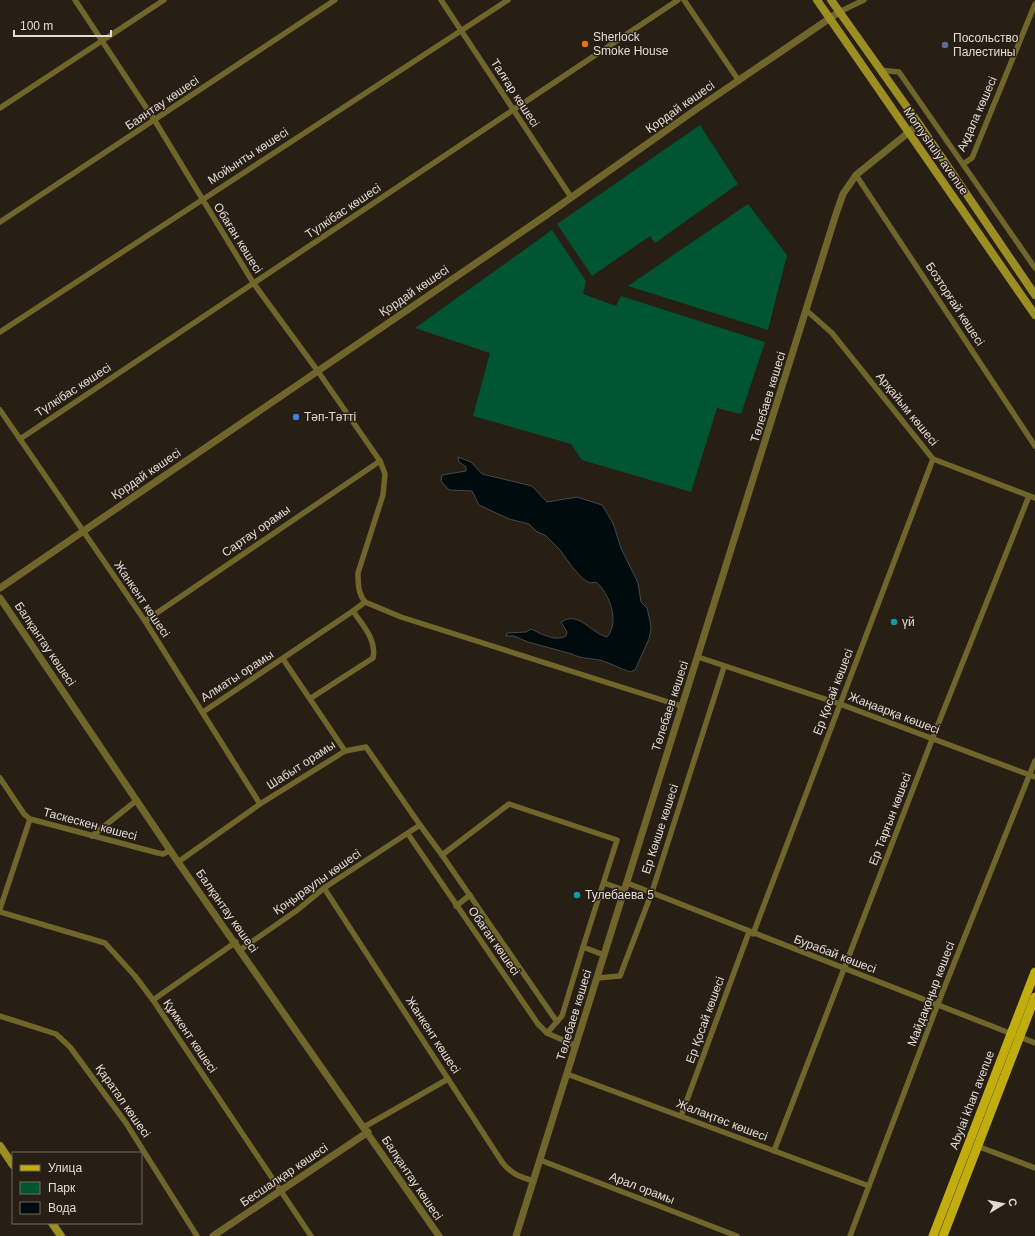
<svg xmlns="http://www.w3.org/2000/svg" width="1035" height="1236" font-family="Helvetica,sans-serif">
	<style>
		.green { fill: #005632 }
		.water { fill: #000b0d; stroke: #444a49 }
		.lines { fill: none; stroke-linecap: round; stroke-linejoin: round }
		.minor { stroke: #70662b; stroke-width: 5.5 }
		.tertiary { stroke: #70662b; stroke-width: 7 }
		.secondary { stroke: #9d8e24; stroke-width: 8 }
		.primary { stroke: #c1ad0d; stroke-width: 9 }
		.food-dot { fill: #e8710a; stroke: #271e14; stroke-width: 1.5 }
		.service-dot { fill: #5c6f8a; stroke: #271e14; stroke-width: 1.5 }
		.shop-dot { fill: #3f7fe0; stroke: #271e14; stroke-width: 1.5 }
		.culture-dot { fill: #0f9aa8; stroke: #271e14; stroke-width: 1.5 }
		.labels { text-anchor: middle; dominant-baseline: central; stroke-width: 3; stroke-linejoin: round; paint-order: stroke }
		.poi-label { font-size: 12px; fill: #e2dcd5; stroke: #271e14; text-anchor: start }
		.street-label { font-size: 12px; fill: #e2dcd5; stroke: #271e14 }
	</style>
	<rect width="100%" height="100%" fill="#271e14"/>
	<!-- green -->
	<g class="green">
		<polygon points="700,125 738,184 655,243 650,236 592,276 557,224"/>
		<polygon points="748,204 787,255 768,330 628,286"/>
		<polygon points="552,230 586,281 583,294 616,306 621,296 765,342 741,414 717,408 691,492 582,460 571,444 473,416 490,353 415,328"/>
	</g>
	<!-- water -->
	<path class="water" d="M458,457L471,462L482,474L532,486L547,502L577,497L602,505L613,523L621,548L638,583L641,602L647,608L650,621L651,629L649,639L635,670L630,672C621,669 612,664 603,661C593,658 580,659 572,654L528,642L514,636H506L507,633L526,632L531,629C542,634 555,642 566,636L567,632L561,622C579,610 590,633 607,637C620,622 610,594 596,582L590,583L583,579L573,568L560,550L545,535L537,532L529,524L509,519L479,505L472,491L449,490L441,481L442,475L466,471V467L459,462Z"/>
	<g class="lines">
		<!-- minor -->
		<g class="minor">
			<path d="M75,0L155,121L254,284L317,370L380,461L385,474L383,495L358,573C358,584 358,593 365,602L353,611C363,626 377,640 373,658L311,698"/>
			<polyline points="441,0 571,197"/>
			<polyline points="684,0 739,81"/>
			<polyline points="839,12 864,0"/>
			<polyline points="880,70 899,72 1035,268"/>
			<polyline points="0,108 164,0"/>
			<polyline points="963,164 972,158 1035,4"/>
			<polyline points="856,175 1035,446"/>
			<polyline points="0,222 335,0"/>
			<polyline points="806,310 832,333 933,459 1035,498"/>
			<polyline points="0,332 508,0"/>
			<polyline points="0,410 145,621 260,804"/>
			<polyline points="20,439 678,0"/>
			<polyline points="365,602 401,617 681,706"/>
			<polyline points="145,621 380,461"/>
			<polyline points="698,657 840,704 1035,777"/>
			<polyline points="203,712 353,611"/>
			<polyline points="345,751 366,747 420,825"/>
			<polyline points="0,778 24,814 30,819 158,853 163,854 171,850"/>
			<polyline points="408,834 538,1024 547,1033 576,1046"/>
			<polyline points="92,836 137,800"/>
			<polyline points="178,862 260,804 345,751 283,659"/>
			<polyline points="604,883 624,890"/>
			<polyline points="627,883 1035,1043"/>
			<path d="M324,888L502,1162C511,1174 520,1177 534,1181"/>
			<polyline points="456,906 470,895"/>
			<polyline points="0,909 30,819"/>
			<polyline points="0,912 105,943 135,976 153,1000 311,1236"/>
			<polyline points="753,934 933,459"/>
			<polyline points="240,950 296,911 324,888 420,825 442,855"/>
			<polyline points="597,978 620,976 652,892 724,667"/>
			<polyline points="153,1000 236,942"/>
			<polyline points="0,1016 56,1034 70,1047 126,1123 197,1236"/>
			<polyline points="557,1022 442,855 509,804 617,840 583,947 604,955"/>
			<polyline points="547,1033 562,1016 583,947"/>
			<polyline points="567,1074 869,1186"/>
			<polyline points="681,1116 749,932"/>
			<polyline points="364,1127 448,1079"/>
			<polyline points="977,1146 1035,1168"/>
			<polyline points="774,1151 933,737 1029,496"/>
			<polyline points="540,1160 737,1236"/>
			<polyline points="850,1236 937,1006 1035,761"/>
		</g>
		<!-- tertiary -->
		<g class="tertiary">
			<polyline points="0,588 545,216 698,108 839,12"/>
			<polyline points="0,598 178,862 439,1236"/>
			<polyline points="213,1236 368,1132"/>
			<polyline points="516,1236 836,214 843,194 856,175 919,124"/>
		</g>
		<!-- secondary -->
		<g class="secondary">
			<polyline points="817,0 1035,315"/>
			<polyline points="831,0 919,124 1035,295"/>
			<polyline points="0,1146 13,1165"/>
			<polyline points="52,1223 61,1236"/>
		</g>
		<!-- primary -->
		<g class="primary">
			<polyline points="933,1236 1035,972"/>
			<polyline points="943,1236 1035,997"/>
		</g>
	</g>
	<!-- markers -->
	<circle class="food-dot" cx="585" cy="44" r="4"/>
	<circle class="service-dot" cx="945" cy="45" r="4"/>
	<circle class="shop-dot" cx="296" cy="417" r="4"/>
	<g class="culture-dot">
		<circle cx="894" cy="622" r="4"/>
		<circle cx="577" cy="895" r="4"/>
	</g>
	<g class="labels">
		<!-- poi labels -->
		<g class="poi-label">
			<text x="593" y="37">Sherlock<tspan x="593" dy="14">Smoke House</tspan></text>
			<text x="953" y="38">Посольство<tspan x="953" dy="14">Палестины</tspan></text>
			<text x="304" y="417">Тәп-Тәтті</text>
			<text x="902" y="622">үй</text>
			<text x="585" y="895">Тулебаева 5</text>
		</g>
		<!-- street labels -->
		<g class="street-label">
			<text transform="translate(515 93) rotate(57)">Талғар көшесі</text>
			<text transform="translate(162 103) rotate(-34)">Баянтау көшесі</text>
			<text transform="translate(680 107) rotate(-35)">Қордай көшесі</text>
			<text transform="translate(977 114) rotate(-66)">Ақдала көшесі</text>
			<text transform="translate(936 151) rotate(55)">Momyshuly avenue</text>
			<text transform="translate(248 156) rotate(-33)">Мойынты көшесі</text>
			<text transform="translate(343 211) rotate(-34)">Түлкібас көшесі</text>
			<text transform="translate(238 238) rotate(58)">Обаған көшесі</text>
			<text transform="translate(414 291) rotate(-34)">Қордай көшесі</text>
			<text transform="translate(955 304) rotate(57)">Бозторғай көшесі</text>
			<text transform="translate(73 390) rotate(-33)">Түлкібас көшесі</text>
			<text transform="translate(768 397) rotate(-73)">Төлебаев көшесі</text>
			<text transform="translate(907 409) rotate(51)">Арқайым көшесі</text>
			<text transform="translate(146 474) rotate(-34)">Қордай көшесі</text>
			<text transform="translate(256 531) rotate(-35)">Сартау орамы</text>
			<text transform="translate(142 599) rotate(56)">Жанкент көшесі</text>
			<text transform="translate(45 644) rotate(56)">Балқантау көшесі</text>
			<text transform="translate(237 676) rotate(-33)">Алматы орамы</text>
			<text transform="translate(833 692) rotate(-69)">Ер Қосай көшесі</text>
			<text transform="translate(670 706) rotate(-72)">Төлебаев көшесі</text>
			<text transform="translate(894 713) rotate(21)">Жаңаарқа көшесі</text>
			<text transform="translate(301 765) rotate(-33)">Шабыт орамы</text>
			<text transform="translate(890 819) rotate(-69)">Ер Тарғын көшесі</text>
			<text transform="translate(90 824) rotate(15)">Таскескен көшесі</text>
			<text transform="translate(660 829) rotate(-72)">Ер Көкше көшесі</text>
			<text transform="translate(317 882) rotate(-35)">Қоңыраулы көшесі</text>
			<text transform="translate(227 911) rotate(55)">Балқантау көшесі</text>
			<text transform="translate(494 941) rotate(55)">Обаған көшесі</text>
			<text transform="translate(835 954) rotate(21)">Бурабай көшесі</text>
			<text transform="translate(931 994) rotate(-69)">Майдақоңыр көшесі</text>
			<text transform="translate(574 1015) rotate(-73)">Төлебаев көшесі</text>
			<text transform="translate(705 1020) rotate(-70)">Ер Қосай көшесі</text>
			<text transform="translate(433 1035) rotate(57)">Жанкент көшесі</text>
			<text transform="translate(190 1036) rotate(56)">Құмкент көшесі</text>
			<text transform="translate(972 1100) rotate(-69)">Abylai khan avenue</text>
			<text transform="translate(123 1101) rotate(55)">Қаратал көшесі</text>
			<text transform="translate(722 1120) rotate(21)">Жалаңтөс көшесі</text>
			<text transform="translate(284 1175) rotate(-34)">Бесшалқар көшесі</text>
			<text transform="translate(412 1178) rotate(56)">Балқантау көшесі</text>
			<text transform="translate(642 1188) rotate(21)">Арал орамы</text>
		</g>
	</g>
	<!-- legend -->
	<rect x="12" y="1152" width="130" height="72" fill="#271e14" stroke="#726a61"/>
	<rect x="20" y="1165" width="20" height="6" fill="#c1ad0d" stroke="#726a61"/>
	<text x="48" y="1172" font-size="12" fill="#e2dcd5">Улица</text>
	<rect x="20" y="1182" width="20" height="12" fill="#005632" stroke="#726a61"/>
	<text x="48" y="1192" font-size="12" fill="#e2dcd5">Парк</text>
	<rect x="20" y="1202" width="20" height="12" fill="#000b0d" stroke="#726a61"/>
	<text x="48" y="1212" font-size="12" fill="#e2dcd5">Вода</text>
	<!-- north arrow -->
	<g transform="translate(1003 1204) rotate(80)" stroke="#271e14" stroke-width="3" paint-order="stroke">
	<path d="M0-3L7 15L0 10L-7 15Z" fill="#e2dcd5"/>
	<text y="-6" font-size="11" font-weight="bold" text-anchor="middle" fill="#e2dcd5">С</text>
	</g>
	<!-- scale -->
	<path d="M14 30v6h97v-6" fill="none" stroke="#e2dcd5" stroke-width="2"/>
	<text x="20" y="30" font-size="12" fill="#e2dcd5" stroke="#271e14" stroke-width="3" paint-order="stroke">100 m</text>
</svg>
